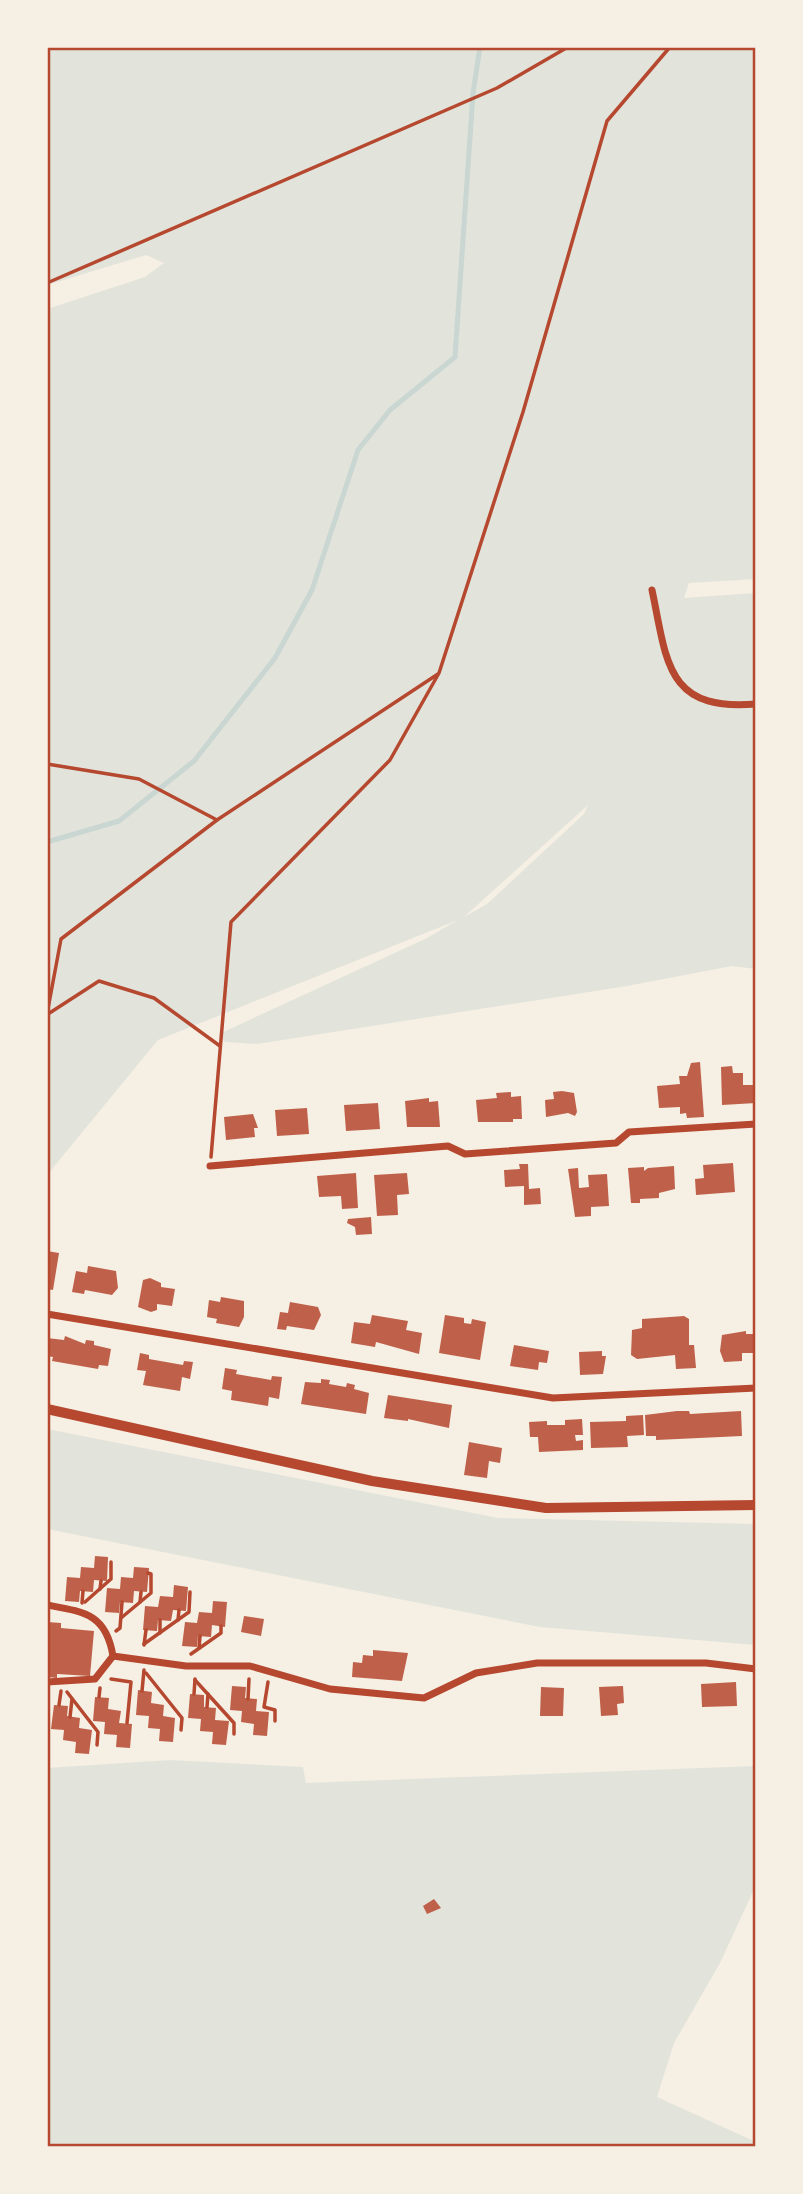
<svg xmlns="http://www.w3.org/2000/svg" width="803" height="2194" font-family="Karla,sans-serif">
	<style>
		.green { fill: #e2e4dc; fill-rule: evenodd }
		.lines { fill: none; stroke-linecap: round; stroke-linejoin: round }
		.stream { stroke: #c9d6d2; stroke-width: 5 }
		.building { fill: #bf614a }
		.path { stroke: #b5482f; stroke-width: 3.5 }
		.minor { stroke: #b5482f; stroke-width: 7 }
		.tertiary { stroke: #b5482f; stroke-width: 10 }
		.neatline { fill: none; stroke: #b5482f; stroke-width: 2.5 }
	</style>
	<rect width="100%" height="100%" fill="#f6efe4"/>
	<!-- green -->
	<g class="green">
		<path d="M47,47H756V579L689,583L684,598L756,593V969L732,966L627,986L257,1044L225,1042L219,1034L425,939L458,920L158,1040L47,1175V309L145,277L164,263L146,255L47,285ZM588,805L584,814L487,904L464,917Z"/>
		<polygon points="47,1429 498,1518 756,1524 756,1645 540,1627 47,1529"/>
		<polygon points="170,1760 303,1767 306,1783 756,1766 756,1885 720,1963 674,2043 657,2097 756,2142 756,2147 47,2147 47,1768"/>
	</g>
	<g class="lines">
		<!-- stream -->
		<polyline class="stream" points="47,842 119,821 194,761 275,658 312,590 358,450 390,410 455,357 473,93 480,47"/>
	</g>
	<!-- building -->
	<g class="building">
		<polygon points="700,1062 704,1117 687,1118 686,1113 680,1114 680,1107 659,1108 657,1086 680,1084 679,1076 687,1076 691,1063"/>
		<polygon points="732,1066 733,1073 743,1073 743,1085 756,1085 756,1103 722,1105 721,1067"/>
		<polygon points="562,1091 574,1093 577,1112 575,1116 568,1113 546,1117 545,1100 554,1099 553,1092"/>
		<polygon points="511,1092 511,1097 521,1096 522,1119 513,1119 513,1122 478,1122 476,1100 497,1098 496,1093"/>
		<polygon points="429,1098 429,1102 438,1101 440,1127 407,1127 405,1101"/>
		<polygon points="378,1103 380,1129 346,1131 344,1105"/>
		<polygon points="307,1108 309,1134 277,1136 275,1110"/>
		<polygon points="253,1114 258,1128 254,1128 255,1137 226,1140 224,1117"/>
		<polygon points="733,1163 735,1192 696,1195 695,1179 704,1178 703,1165"/>
		<polygon points="519,1164 528,1164 529,1189 540,1188 541,1204 524,1205 524,1186 505,1187 504,1170 520,1169"/>
		<polygon points="674,1166 675,1189 659,1193 659,1198 640,1199 640,1203 631,1203 628,1168 644,1167 644,1171 648,1168"/>
		<polygon points="578,1168 579,1188 589,1187 588,1175 607,1174 609,1206 591,1207 591,1216 575,1217 568,1169"/>
		<polygon points="356,1173 358,1208 342,1209 341,1196 319,1197 317,1176"/>
		<polygon points="407,1173 409,1194 397,1195 398,1215 377,1216 374,1175"/>
		<polygon points="371,1217 372,1234 356,1235 355,1227 347,1223 348,1219"/>
		<polygon points="47,1251 59,1253 53,1290 47,1289"/>
		<polygon points="88,1266 116,1271 118,1288 112,1295 85,1290 84,1294 72,1292 76,1271 87,1273"/>
		<polygon points="150,1278 161,1283 161,1287 175,1289 172,1306 157,1304 157,1310 151,1312 138,1307 143,1280"/>
		<polygon points="221,1297 244,1301 244,1317 239,1327 216,1323 217,1319 207,1317 209,1300 220,1302"/>
		<polygon points="290,1302 318,1307 321,1315 314,1330 287,1326 286,1330 277,1329 280,1312 288,1313"/>
		<polygon points="372,1315 408,1321 406,1330 422,1333 419,1354 376,1342 375,1347 351,1343 354,1322 370,1324"/>
		<polygon points="445,1315 464,1318 464,1323 471,1324 472,1319 486,1322 480,1360 439,1353"/>
		<polygon points="684,1316 689,1319 689,1345 694,1345 696,1368 676,1369 675,1355 637,1359 631,1355 632,1330 642,1328 642,1319"/>
		<polygon points="746,1331 746,1334 756,1334 756,1358 753,1353 742,1353 742,1361 724,1362 720,1351 722,1335"/>
		<polygon points="65,1336 85,1344 86,1340 94,1341 94,1345 111,1349 108,1366 99,1365 98,1369 52,1361 53,1357 47,1356 47,1338 64,1340"/>
		<polygon points="514,1345 549,1351 547,1363 539,1362 538,1370 510,1366"/>
		<polygon points="602,1351 602,1356 606,1356 603,1374 580,1375 579,1352"/>
		<polygon points="140,1353 149,1355 149,1359 183,1365 184,1361 193,1362 190,1379 182,1377 180,1391 143,1385 146,1371 137,1370"/>
		<polygon points="225,1368 237,1370 236,1374 271,1380 272,1376 282,1377 279,1399 269,1397 268,1406 231,1400 232,1391 222,1389"/>
		<polygon points="321,1379 330,1380 329,1384 346,1387 347,1383 355,1385 354,1389 369,1393 366,1414 301,1404 305,1382 321,1383"/>
		<polygon points="388,1395 452,1405 449,1428 408,1419 408,1421 384,1418"/>
		<polygon points="677,1411 689,1411 690,1414 741,1411 742,1436 656,1440 656,1436 646,1436 645,1415"/>
		<polygon points="643,1415 644,1435 627,1436 628,1447 591,1448 590,1422 626,1421 626,1416"/>
		<polygon points="582,1419 583,1435 575,1435 576,1441 583,1440 583,1450 539,1452 538,1437 530,1437 529,1422 547,1421 547,1425 565,1425 565,1420"/>
		<polygon points="469,1442 502,1448 500,1463 489,1461 487,1478 464,1475"/>
		<polygon points="95,1556 108,1557 107,1581 94,1580 93,1592 80,1591 79,1602 65,1601 67,1577 80,1578 81,1567 94,1568"/>
		<polygon points="134,1567 149,1568 147,1592 134,1591 133,1603 120,1602 119,1613 105,1612 107,1588 120,1589 121,1577 133,1578"/>
		<polygon points="174,1585 188,1587 186,1611 173,1610 171,1621 158,1620 157,1631 143,1630 145,1606 158,1607 160,1596 173,1597"/>
		<polygon points="213,1601 227,1602 225,1627 212,1625 211,1637 198,1636 197,1647 182,1646 185,1622 197,1623 199,1612 212,1613"/>
		<polygon points="244,1616 264,1619 261,1636 241,1632"/>
		<polygon points="47,1622 61,1623 61,1628 94,1631 90,1676 57,1674 57,1678 47,1677"/>
		<polygon points="373,1650 408,1653 402,1681 352,1677 353,1662 362,1663 363,1655 373,1656"/>
		<polygon points="736,1682 737,1706 702,1707 701,1684"/>
		<polygon points="232,1686 246,1687 245,1698 257,1699 256,1711 269,1712 267,1736 253,1735 254,1724 241,1722 242,1711 230,1710"/>
		<polygon points="623,1686 624,1703 617,1704 618,1715 601,1716 599,1687"/>
		<polygon points="541,1687 564,1688 563,1716 540,1716"/>
		<polygon points="138,1690 152,1692 151,1703 164,1705 163,1716 175,1718 173,1742 159,1741 160,1729 148,1728 149,1716 136,1715"/>
		<polygon points="190,1694 204,1695 204,1707 216,1708 215,1720 229,1721 226,1745 212,1744 213,1732 200,1731 201,1719 188,1718"/>
		<polygon points="95,1697 109,1698 108,1709 121,1711 119,1723 132,1724 130,1748 116,1747 117,1735 104,1734 105,1722 93,1721"/>
		<polygon points="54,1705 68,1706 67,1716 80,1718 79,1728 92,1730 89,1754 75,1753 76,1742 63,1740 64,1730 51,1729"/>
		<polygon points="434,1899 441,1908 427,1914 423,1906"/>
	</g>
	<g class="lines">
		<!-- path -->
		<g class="path">
			<polyline points="47,283 497,88 568,47"/>
			<polyline points="47,764 139,779 217,820 438,674"/>
			<polyline points="47,1014 61,939 217,820"/>
			<polyline points="48,1014 99,981 154,998 220,1046"/>
			<polyline points="211,1157 231,922 390,760 439,673 523,412 607,121 670,47"/>
			<polyline points="100,1589 101,1581"/>
			<polyline points="85,1602 111,1579 111,1562"/>
			<polyline points="140,1602 141,1592"/>
			<polyline points="82,1603 83,1591"/>
			<polyline points="121,1618 151,1593 151,1574 148,1573"/>
			<polyline points="178,1620 179,1610"/>
			<polyline points="116,1631 120,1628 122,1602"/>
			<polyline points="160,1633 160,1620"/>
			<polyline points="144,1644 189,1612 190,1592"/>
			<polyline points="144,1645 146,1630"/>
			<polyline points="199,1648 200,1636"/>
			<polyline points="191,1654 221,1633 221,1626"/>
			<polyline points="146,1673 182,1718 181,1730"/>
			<polyline points="111,1679 131,1682 127,1723"/>
			<polyline points="195,1680 234,1723 234,1734"/>
			<polyline points="268,1682 264,1707 275,1710 275,1721"/>
			<polyline points="142,1691 144,1670"/>
			<polyline points="67,1692 98,1732 97,1745"/>
			<polyline points="194,1694 195,1679"/>
			<polyline points="99,1697 100,1688"/>
			<polyline points="248,1699 249,1679"/>
			<polyline points="59,1705 61,1691"/>
			<polyline points="207,1707 208,1694"/>
			<polyline points="70,1717 72,1699"/>
		</g>
		<!-- minor -->
		<g class="minor">
			<path d="M652,590C667,660 665,712 756,704"/>
			<polyline points="210,1166 448,1146 465,1154 616,1143 629,1132 756,1124"/>
			<polyline points="47,1314 553,1398 756,1388"/>
			<path d="M47,1605C85,1612 106,1614 113,1656L186,1666H250L330,1689L424,1698L476,1673L537,1663H706L756,1669"/>
			<polyline points="47,1682 95,1679 113,1656"/>
		</g>
		<!-- tertiary -->
		<polyline class="tertiary" points="47,1409 372,1481 546,1508 756,1505"/>
	</g>
	<!-- border -->
	<rect width="803" height="2194" fill="none" stroke="#f6efe4" stroke-width="98"/>
	<rect x="49" y="49" width="705" height="2096" class="neatline"/>
</svg>
